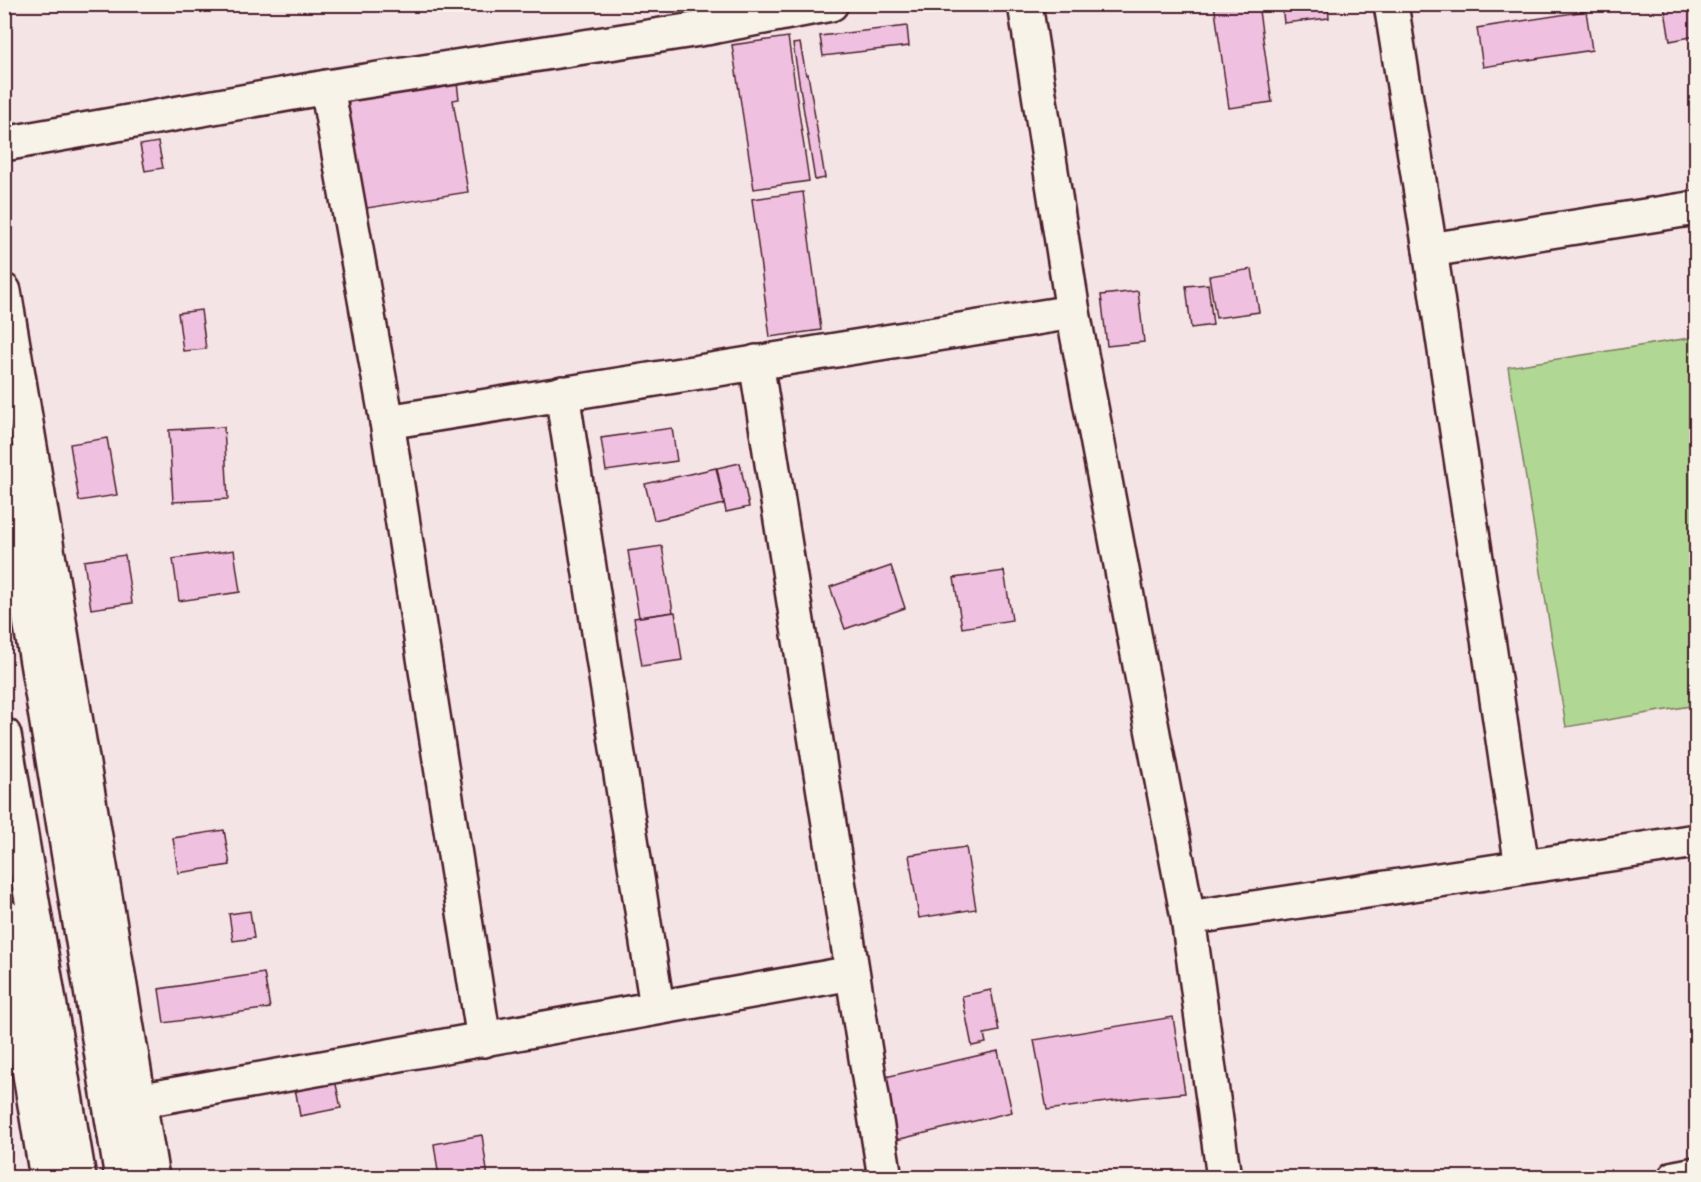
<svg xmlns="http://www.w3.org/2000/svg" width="1701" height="1182" font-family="Itim,sans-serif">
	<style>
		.pitch { fill: #b0d894; stroke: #7d7c60; stroke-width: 1.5 }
		.building { fill: #f0c0e0; stroke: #4a1f2b; stroke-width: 1.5 }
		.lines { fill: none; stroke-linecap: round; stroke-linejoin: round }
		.minor-casing { stroke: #4a1f2b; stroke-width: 38 }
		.major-casing { stroke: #4a1f2b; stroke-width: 38 }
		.minor { stroke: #f7f3e8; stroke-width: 33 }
		.major { stroke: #f7f3e8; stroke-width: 33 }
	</style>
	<rect width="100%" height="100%" fill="#f5e4e6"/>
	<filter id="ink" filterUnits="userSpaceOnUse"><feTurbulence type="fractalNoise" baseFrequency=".0167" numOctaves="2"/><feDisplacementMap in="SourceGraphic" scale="12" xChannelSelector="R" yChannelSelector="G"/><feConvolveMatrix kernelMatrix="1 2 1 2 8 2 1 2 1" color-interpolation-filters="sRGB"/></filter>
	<g filter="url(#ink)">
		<!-- pitch -->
		<polygon class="pitch" points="1696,337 1696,705 1566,727 1508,367"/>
		<!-- building -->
		<g class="building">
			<polygon points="1214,4 1258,4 1272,102 1229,108"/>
			<polygon points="1282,4 1328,4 1329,18 1284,23"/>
			<polygon points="1664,4 1696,4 1696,36 1670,41"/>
			<polygon points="1586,11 1592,50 1483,67 1477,28"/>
			<polygon points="907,26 909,46 823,56 820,36"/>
			<polygon points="788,37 809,181 754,189 732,45"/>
			<polygon points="800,43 806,75 808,74 825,178 815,180 793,44"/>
			<polygon points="456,75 459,99 453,100 468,192 361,209 342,93"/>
			<polygon points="158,142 163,168 145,171 140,145"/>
			<polygon points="803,192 821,330 770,337 752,199"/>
			<polygon points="1252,269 1259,312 1216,318 1209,276"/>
			<polygon points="1208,284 1213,325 1191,328 1186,286"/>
			<polygon points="1138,291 1144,342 1107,346 1101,295"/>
			<polygon points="201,310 206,349 183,351 178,313"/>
			<polygon points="224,427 228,499 173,502 169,430"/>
			<polygon points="672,428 677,461 606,471 601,438"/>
			<polygon points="107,438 117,495 79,501 70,444"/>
			<polygon points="740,463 749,507 726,512 717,468"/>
			<polygon points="716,468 724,504 654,520 645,484"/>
			<polygon points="662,546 673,612 639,617 628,551"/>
			<polygon points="234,550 240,592 179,601 173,559"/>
			<polygon points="125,555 132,603 91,609 84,561"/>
			<polygon points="891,566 905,608 845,629 830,587"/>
			<polygon points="1004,571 1012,620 962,628 954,578"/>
			<polygon points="675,612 682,660 642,666 634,618"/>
			<polygon points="224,830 230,865 178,873 173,838"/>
			<polygon points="966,847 976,909 919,918 909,855"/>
			<polygon points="250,911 254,938 233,941 229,914"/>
			<polygon points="264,973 270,1008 164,1023 159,989"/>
			<polygon points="991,990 999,1031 984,1034 986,1043 972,1046 962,996"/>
			<polygon points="1173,1017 1185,1093 1144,1097 1047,1110 1034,1040"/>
			<polygon points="998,1051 1012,1112 896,1140 881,1078"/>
			<polygon points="334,1075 341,1108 300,1116 294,1082"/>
			<polygon points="482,1135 488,1178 439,1178 434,1144"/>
		</g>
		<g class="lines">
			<defs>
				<g id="minor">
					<polyline points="1025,4 1073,312 1188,918 1224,1178"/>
					<polyline points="1391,4 1430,250 1522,867"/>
					<polyline points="327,87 387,422 484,1040"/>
					<polyline points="4,144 327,87 706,28 831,4"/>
					<polyline points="1430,250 1696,208"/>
					<polyline points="4,291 152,1178"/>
					<polyline points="756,362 885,1178"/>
					<polyline points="562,393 657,1007"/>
					<polyline points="387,422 1073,312"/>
					<polyline points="4,916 47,1178"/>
					<polyline points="1188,918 1696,841"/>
					<polyline points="138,1101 852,973"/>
					<polyline points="1675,1178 1696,1174"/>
				</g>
				<g id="major">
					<polyline points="4,462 122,1178"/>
					<polyline points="4,735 79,1178"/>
				</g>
			</defs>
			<!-- minor casing -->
			<use href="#minor" class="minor-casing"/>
			<!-- major casing -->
			<use href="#major" class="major-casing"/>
			<!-- minor -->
			<use href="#minor" class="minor"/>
			<!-- major -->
			<use href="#major" class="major"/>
		</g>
	</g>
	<!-- margin -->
	<rect width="1701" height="1182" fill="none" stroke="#f7f3e8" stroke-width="24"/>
	<rect x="12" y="12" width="1677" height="1158" fill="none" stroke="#4a1f2b" stroke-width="2" filter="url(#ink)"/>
</svg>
